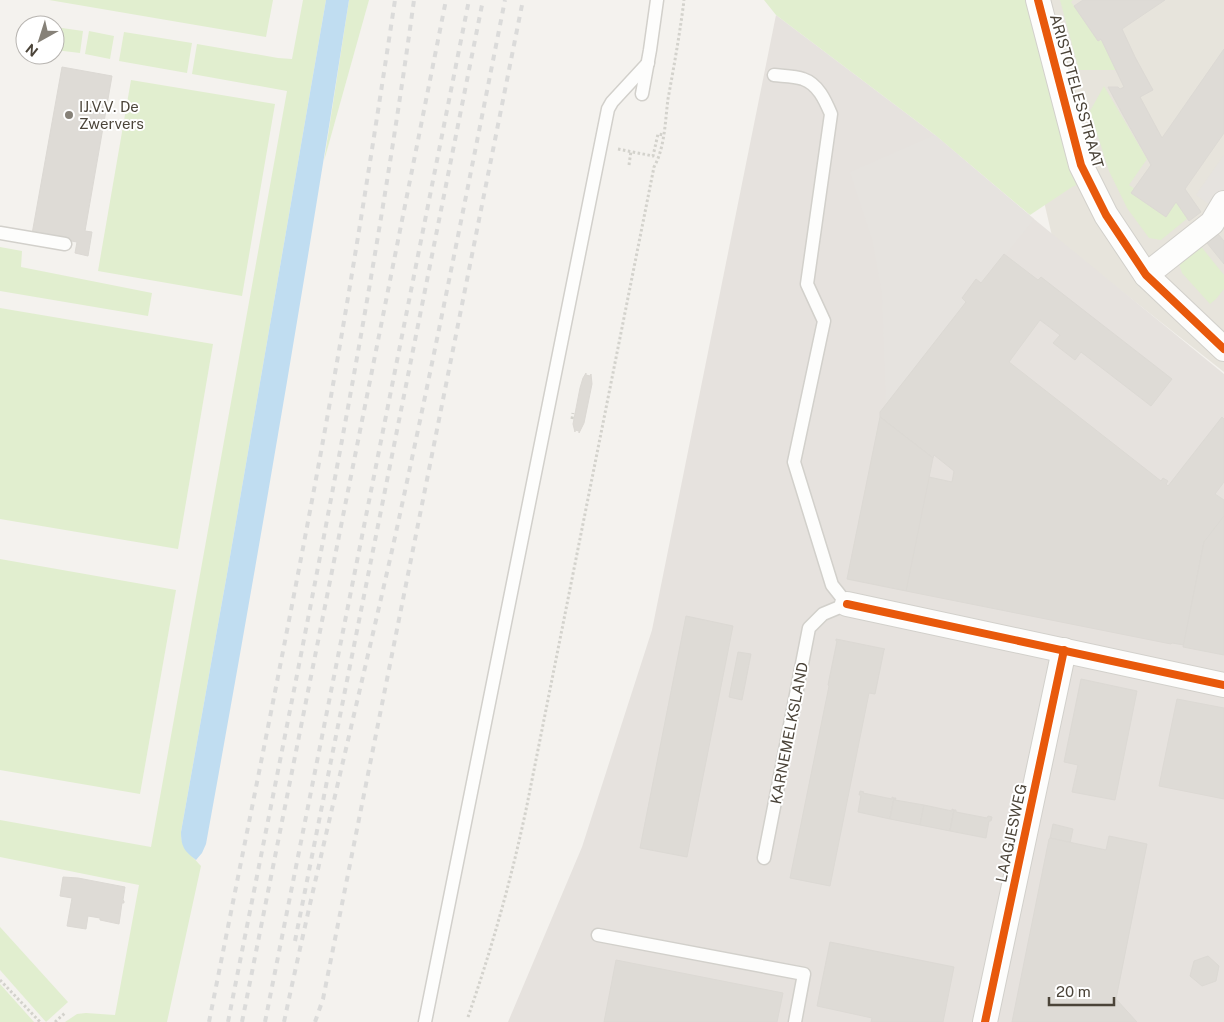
<svg xmlns="http://www.w3.org/2000/svg" width="1224" height="1022" font-family="'Public Sans',sans-serif">
	<style>
		.residential { fill: #e7e4dc }
		.industrial { fill: #e6e2de }
		.green { fill: #e1eecf }
		.parking { fill: #e6e3df }
		.water { fill: #c0ddf1 }
		.building { fill: #dedbd6; stroke: #dcd9d4 }
		.lines { fill: none; stroke-linecap: round; stroke-linejoin: round }
		.service-casing { stroke: #d2d0cb; stroke-width: 15 }
		.minor-casing { stroke: #d2d0cb; stroke-width: 26 }
		.path { stroke: #d3d2cc; stroke-width: 3; stroke-dasharray: 2.5 2.5; stroke-linecap: butt }
		.service { stroke: #fdfdfc; stroke-width: 12 }
		.minor { stroke: #fdfdfc; stroke-width: 24 }
		.rail { stroke: #dbdbda; stroke-width: 4; stroke-dasharray: 6 6; stroke-linecap: butt }
		.cycleway-casing { stroke: #fff; stroke-width: 11 }
		.cycleway { stroke: #e8590c; stroke-width: 8 }
		.poi-dot { fill: #868178; stroke: #fff; stroke-width: 2 }
		.labels { text-anchor: middle; dominant-baseline: central; stroke-width: 4; stroke-linejoin: round; paint-order: stroke }
		.street-label { font-size: 15px; fill: #4b4439; stroke: #fff }
		.poi-label { font-size: 15px; fill: #4b4439; stroke: #fff; text-anchor: start }
	</style>
	<rect width="100%" height="100%" fill="#f4f2ee"/>
	<!-- residential -->
	<polygon class="residential" points="997,0 1224,0 1224,372 1052,236"/>
	<!-- industrial -->
	<polygon class="industrial" points="776,15 935,135 1034,219 1224,374 1224,1022 508,1022 582,847 652,630"/>
	<!-- green -->
	<g class="green">
		<polygon points="49,0 273,0 266,37"/>
		<path d="M303,0H326L227,574L181,832C181,850 190,853 201,866L167,1022H65L77,1014L86,1013L115,1015L139,885L0,857V820L151,847L287,91L192,74L197,44L278,58L292,59Z"/>
		<polygon points="349,0 369,0 324,161"/>
		<polygon points="764,0 1028,0 1079,184 1072,187 1030,215 935,135 776,15"/>
		<polygon points="1060,0 1073,0 1071,2 1100,41 1104,38 1118,70 1079,70"/>
		<polygon points="55,27 83,31 80,53 55,50"/>
		<polygon points="89,31 114,36 110,59 85,54"/>
		<polygon points="124,32 192,43 187,73 119,61"/>
		<polygon points="131,80 275,104 242,296 98,271"/>
		<polygon points="1104,86 1147,159 1129,185 1166,211 1176,198 1189,217 1161,240 1149,238 1127,208 1109,171 1090,111"/>
		<polygon points="1199,244 1224,275 1224,289 1216,299 1210,304 1182,273 1179,264"/>
		<polygon points="0,247 22,251 21,267 152,293 148,316 0,291"/>
		<polygon points="0,308 213,344 178,549 0,519"/>
		<polygon points="0,559 176,590 140,794 0,770"/>
		<polygon points="0,927 68,1002 46,1022 0,970"/>
		<polygon points="0,984 34,1022 0,1022"/>
	</g>
	<!-- parking -->
	<g class="parking">
		<polygon points="935,135 1034,219 1021,235 886,405 882,294 872,239 850,172"/>
		<polygon points="1224,155 1224,215 1196,195"/>
	</g>
	<!-- water -->
	<path class="water" d="M326,0H349C305,282 257,563 206,844L202,853L196,860C184,851 181,846 181,832L227,574Z"/>
	<!-- building -->
	<g class="building">
		<polygon points="1083,0 1165,0 1122,29 1135,57 1153,90 1140,97 1162,138 1224,49 1224,133 1185,189 1201,212 1189,221 1176,202 1166,217 1131,193 1151,165 1123,115 1108,87 1118,87 1120,89 1124,87 1101,39 1098,41 1074,6"/>
		<polygon points="62,67 112,76 85,231 92,232 88,256 75,253 77,242 32,234"/>
		<polygon points="1218,234 1224,241 1224,264 1207,243"/>
		<polygon points="1004,254 1038,280 1041,277 1172,379 1151,406 1081,352 1075,360 1053,343 1060,335 1040,320 1009,362 1161,481 1163,478 1168,481 1166,484 1168,486 1222,417 1224,419 1224,482 1215,494 1224,500 1224,516 1204,542 1184,645 1172,643 1171,644 906,591 929,477 952,482 954,471 934,455 933,458 880,417 880,412 966,302 962,298 976,279 981,283"/>
		<polygon points="586,373 586,375 590,376 591,374 592,384 584,423 579,433 579,431 575,430 575,432 573,424 580,388 583,378"/>
		<polygon points="880,417 933,458 906,591 847,579"/>
		<polygon points="1224,516 1224,655 1183,647 1204,542"/>
		<polygon points="686,616 733,626 687,857 640,848"/>
		<polygon points="836,639 885,649 884,650 875,694 869,693 830,886 790,878 829,686 828,685 837,641 836,641"/>
		<polygon points="738,652 751,654 742,700 729,697"/>
		<polygon points="1081,679 1137,691 1115,800 1072,792 1078,765 1064,762"/>
		<polygon points="1177,699 1224,708 1224,799 1159,786"/>
		<polygon points="860,791 864,792 863,793 892,799 892,797 894,798 890,819 858,812 861,795 859,795"/>
		<polygon points="894,798 896,798 895,800 924,805 920,825 890,819"/>
		<polygon points="924,805 952,811 952,809 954,810 950,831 920,825"/>
		<polygon points="954,810 956,810 956,812 987,818 988,816 992,817 991,821 989,821 986,838 950,831"/>
		<polygon points="1053,824 1073,829 1070,843 1050,838"/>
		<polygon points="1109,836 1147,844 1116,999 1137,1022 1012,1022 1049,839 1050,838 1106,850"/>
		<polygon points="63,877 78,878 125,887 123,900 124,901 124,903 122,903 119,924 100,920 100,918 88,916 86,929 67,926 72,898 60,896"/>
		<polygon points="830,942 954,967 943,1022 871,1022 872,1018 817,1006"/>
		<polygon points="1208,956 1219,966 1216,981 1202,986 1190,976 1194,961"/>
		<polygon points="616,960 783,993 777,1022 604,1022"/>
	</g>
	<g class="lines">
		<defs>
			<g id="service">
				<polyline points="642,94 650,50 657,0"/>
				<polyline points="0,233 65,244"/>
				<path d="M764,858L809,628L823,614L847,604L832,585L794,462L824,321L807,284L831,114C825,100 818,84 803,79C795,76 783,76 774,75"/>
				<polyline points="598,935 804,974 795,1022"/>
				<polyline points="425,1022 608,109 612,102 648,63"/>
			</g>
			<g id="minor">
				<polyline points="1038,0 1081,165 1106,215 1146,275 1224,349"/>
				<polyline points="1146,275 1212,223 1224,203"/>
				<polyline points="847,604 1224,685"/>
				<polyline points="985,1022 1064,650"/>
			</g>
		</defs>
		<!-- service casing -->
		<use href="#service" class="service-casing"/>
		<!-- minor casing -->
		<use href="#minor" class="minor-casing"/>
		<!-- path -->
		<g class="path">
			<polyline points="618,149 653,156 658,134 663,135"/>
			<polyline points="629,165 631,151"/>
			<polyline points="572,419 573,413"/>
			<polyline points="0,980 40,1022"/>
			<path d="M468,1017C492,948 512,877 527,805L654,167C665,147 665,122 668,99C674,66 680,33 684,0"/>
			<polyline points="55,1022 65,1013"/>
		</g>
		<!-- service -->
		<use href="#service" class="service"/>
		<!-- minor -->
		<use href="#minor" class="minor"/>
		<!-- rail -->
		<g class="rail">
			<polyline points="295,941 483,0"/>
			<path d="M209,1022C244,846 280,671 313,495C344,330 370,165 395,0"/>
			<path d="M228,1022C295,682 367,343 414,0"/>
			<polyline points="242,1022 446,0"/>
			<polyline points="265,1022 469,0"/>
			<path d="M284,1022C318,863 357,705 393,546C433,364 469,182 505,0"/>
			<polyline points="315,1022 323,999 523,0"/>
		</g>
		<defs>
			<g id="cycleway">
				<polyline points="1038,0 1081,165 1106,215 1146,275 1224,349"/>
				<polyline points="847,604 1224,685"/>
				<polyline points="985,1022 1064,650"/>
			</g>
		</defs>
		<!-- cycleway casing -->
		<use href="#cycleway" class="cycleway-casing"/>
		<!-- cycleway -->
		<use href="#cycleway" class="cycleway"/>
	</g>
	<!-- markers -->
	<circle class="poi-dot" cx="69" cy="115" r="5"/>
	<g class="labels">
		<!-- street labels -->
		<g class="street-label">
			<text transform="translate(1077 91) rotate(74)">ARISTOTELESSTRAAT</text>
			<text transform="translate(789 733) rotate(-79)">KARNEMELKSLAND</text>
			<text transform="translate(1011 833) rotate(-78)">LAAGJESWEG</text>
		</g>
		<!-- poi labels -->
		<g class="poi-label">
			<text x="79" y="106">IJ.V.V. De<tspan x="79" dy="17">Zwervers</tspan></text>
		</g>
	</g>
	<!-- north arrow -->
	<g transform="translate(40 40) rotate(219)"><circle r="24" fill="#ffffff" stroke="#b7b4b0"/>
	<path d="M0-4L9 19L0 12L-9 19Z" fill="#868178"/>
	<text y="-8" font-size="14" font-weight="bold" text-anchor="middle" fill="#4b4439">N</text>
	</g>
	<!-- scale -->
	<path d="M1049 997v8h65v-8" fill="none" stroke="#4b4439" stroke-width="2.5"/>
	<text x="1056" y="997" font-size="15" fill="#4b4439" stroke="#ffffff" stroke-width="4" paint-order="stroke">20 m</text>
</svg>
